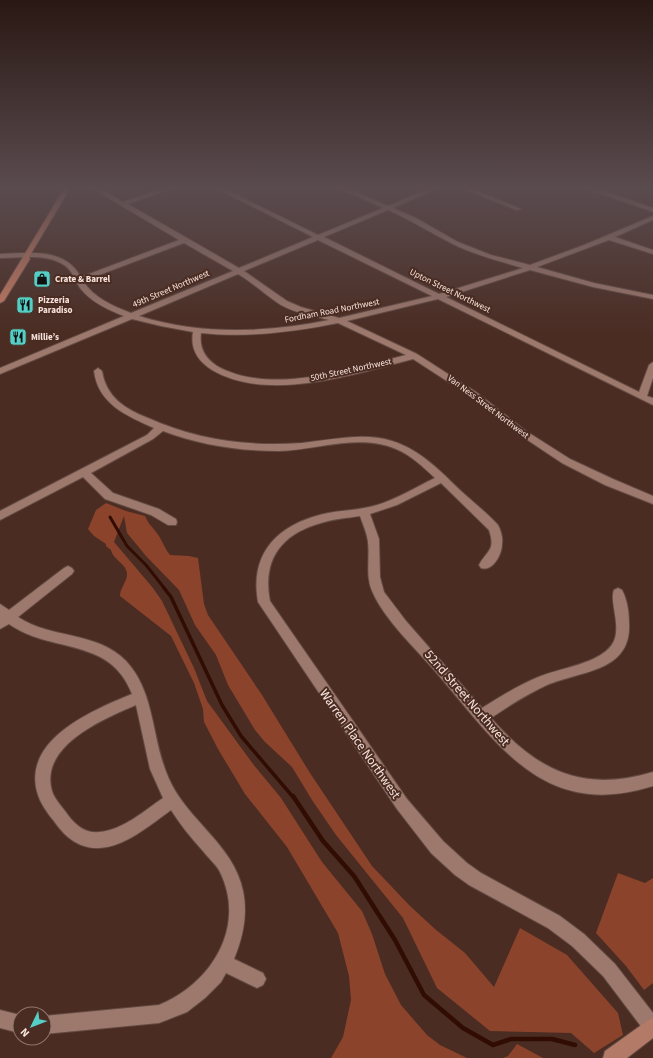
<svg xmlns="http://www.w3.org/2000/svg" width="653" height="1058" font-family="'Source Sans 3',sans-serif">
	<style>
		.forest { fill: #8c432c }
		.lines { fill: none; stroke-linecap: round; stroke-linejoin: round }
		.stream-far2 { stroke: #310c02; stroke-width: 3 }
		.stream-far1 { stroke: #310c02; stroke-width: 3.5 }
		.stream { stroke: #310c02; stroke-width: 4.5 }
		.minor-casing { stroke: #634a42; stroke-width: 2 }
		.secondary-casing { stroke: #634a42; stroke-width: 2 }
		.primary-casing { stroke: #634a42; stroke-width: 2 }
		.minor { fill: #9d796d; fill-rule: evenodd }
		.secondary { fill: #b37a68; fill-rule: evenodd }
		.primary { fill: #c97c63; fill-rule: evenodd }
		.labels { text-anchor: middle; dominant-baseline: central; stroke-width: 4; stroke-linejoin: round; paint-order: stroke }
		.far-poi-label { font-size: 9px; font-weight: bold; fill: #f8e4dd; stroke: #4a2c22; text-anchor: start }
		.far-street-label { font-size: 9px; fill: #f8e4dd; stroke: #4a2c22 }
		.near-street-label { font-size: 13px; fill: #f8e4dd; stroke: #4a2c22 }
	</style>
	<rect width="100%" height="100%" fill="#4a2c22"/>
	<!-- forest -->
	<g class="forest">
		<path d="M106,503L126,511L145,516C149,525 151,525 156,532C162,539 164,548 170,555L189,556L198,558L204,604L208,615L262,695L310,773L372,866L410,906L435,929L465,953L494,987L520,928L567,955L618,1013L623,1035L594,1053L571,1033L490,1031L437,988L403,918L336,835L312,800L292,767L265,742L255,730L228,685L216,655L195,625L179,590L146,556L127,533L124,516L114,542L153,588L162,601L194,668L207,701L253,764L281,798L322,862L362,911L372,934L385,974L401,1005L427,1035L440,1045L467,1058H331L343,1037L351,1000L349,976L338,933L287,847L245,794L218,749L204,722L203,709L194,683L171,636L120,596C120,588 127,582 127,574C127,564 113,560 111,550L106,546V544L94,536L88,529L96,510Z"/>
		<polygon points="618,873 645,883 653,878 653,983 644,990 626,966 596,933"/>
		<polygon points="517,1044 543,1058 503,1058 508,1056"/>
	</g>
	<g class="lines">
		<!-- stream-far2 -->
		<polyline class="stream-far2" points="110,517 127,546 146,565 165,589"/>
		<!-- stream-far1 -->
		<polyline class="stream-far1" points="164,588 171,597 222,705 241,736 293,797"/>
		<!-- stream -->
		<polyline class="stream" points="293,796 323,841 354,876 395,940 424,995 463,1028 493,1045 511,1039 552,1039 575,1045"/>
		<defs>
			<g id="minor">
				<path d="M90,187H98L123,202L167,187H177L128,204L239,268L313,237L213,187H221L318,235L383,208L336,187H345L388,206L432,187H441L393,208L416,218L458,242L491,255L530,265L584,245L653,216V220L615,237L653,250V254L609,240L537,267L594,283L653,295V299L593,287L530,270L446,297L639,392L649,365L653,362V378L647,396L653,398V405L438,299L347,321L417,354L476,392L526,431L570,459L613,479L653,496V504L605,485L562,463L520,435L470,396L413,359C355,374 268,403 212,370C198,361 190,349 193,332L161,326L132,319L0,374V368L124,316C108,310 91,302 80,288C75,280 72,270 64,265C46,253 20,258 0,258V254C30,253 64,247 81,277L179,240ZM388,210C411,220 431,233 453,244C475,255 499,261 523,268L439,294L324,237ZM318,240L432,296L339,318L301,307L287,301L244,271ZM184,243L233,271L131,313C113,306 94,298 83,281ZM238,274C253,283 266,295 281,305C295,313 313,316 329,320C266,333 200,335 139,316ZM338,323L406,355C351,369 270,396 217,366C205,358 199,348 201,333C247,338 293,332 338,323Z"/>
				<polygon points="459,187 468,187 521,209 516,210"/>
				<polygon points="582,187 592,187 653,208 653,212"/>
				<path d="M98,368L102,371C106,397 125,409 148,418C197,440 249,447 302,443C332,440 363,432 392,441C421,450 441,472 462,492C474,503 487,513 498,525C501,531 503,538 502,544C502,554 493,572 481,568L479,565C487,550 496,551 489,530L441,483L397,505L370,514L379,539L380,577L384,592L406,621L482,708C500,697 517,686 536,678C557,668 604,664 614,641C621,624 609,600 614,590L618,588L622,590C627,599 629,612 629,623C632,672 580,671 547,685C527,694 509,706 491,718C537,771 583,793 653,772V786C543,821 497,743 435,671C416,649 385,620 373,593C365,577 370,560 368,542C367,533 363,525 360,516C347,518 333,519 321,523C281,534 262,560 270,601L407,799L443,841L467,863L481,873L560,916L584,934L615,964L653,1013V1036L646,1033L603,976L572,946L548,928L469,885L455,875L431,853L397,809L258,602C249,551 280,523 328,513C344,510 361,510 377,505C397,499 416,487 435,478C423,467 411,455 396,449C360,433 316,450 279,451C239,451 200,445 163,431L153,439L91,473L113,493L159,509L176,519L177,522L176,525H168L151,515L105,499L83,477L0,520V511L147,435L154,428C127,416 98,404 94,371Z"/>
				<path d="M68,566L72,568L74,571L72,574L18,617C51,639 97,631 126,661C156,693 151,740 169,779C187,820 234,845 243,891C248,915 243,937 234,959L263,973L266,979L263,985L257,988L226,973L221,982L205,998L187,1012L159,1023L44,1034V1016L159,1005C211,984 247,927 220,872C216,864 208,858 203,851C191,838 180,824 171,810C150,825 125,847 99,848C79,849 64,836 54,821C48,814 41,804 38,795C20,740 93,710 132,694C110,636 51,654 9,624L0,629V604L9,610L64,568ZM136,705L150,769L163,798C144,811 123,830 99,832C84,834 73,823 65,811C61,806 54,798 52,791C39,746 103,719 136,705Z"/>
				<polygon points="0,1010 20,1015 20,1033 0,1028"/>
			</g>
			<polygon id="secondary" points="653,1018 653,1038 627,1058 603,1058 605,1051 647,1021"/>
			<polygon id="primary" points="65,187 71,187 29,257 30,259 4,301 0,303 0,295"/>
		</defs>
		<!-- minor casing -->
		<use href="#minor" class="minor-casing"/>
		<!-- secondary casing -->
		<use href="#secondary" class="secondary-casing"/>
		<!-- primary casing -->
		<use href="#primary" class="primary-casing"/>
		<!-- minor -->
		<use href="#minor" class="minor"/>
		<!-- secondary -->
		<use href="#secondary" class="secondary"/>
		<!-- primary -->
		<use href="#primary" class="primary"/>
	</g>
	<!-- sky -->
	<linearGradient id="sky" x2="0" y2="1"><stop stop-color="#291813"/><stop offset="0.56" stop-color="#5a4b4f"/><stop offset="1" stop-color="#5a4b4f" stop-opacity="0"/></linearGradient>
	<rect width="653" height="335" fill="url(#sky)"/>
	<!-- icons -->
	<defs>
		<symbol id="shop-square" viewBox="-11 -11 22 22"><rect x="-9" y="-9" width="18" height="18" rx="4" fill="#55cec5" stroke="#4a2c22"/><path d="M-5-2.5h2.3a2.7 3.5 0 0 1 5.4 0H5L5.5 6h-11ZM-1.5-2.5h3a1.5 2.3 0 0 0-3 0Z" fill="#111"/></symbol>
		<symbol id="restaurant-square" viewBox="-11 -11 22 22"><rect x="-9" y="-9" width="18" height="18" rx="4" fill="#55cec5" stroke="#4a2c22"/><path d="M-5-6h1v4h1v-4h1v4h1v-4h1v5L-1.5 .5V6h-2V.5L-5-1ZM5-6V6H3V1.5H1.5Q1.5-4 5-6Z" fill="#111"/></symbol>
	</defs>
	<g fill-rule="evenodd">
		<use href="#shop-square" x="32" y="269" width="20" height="20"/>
		<use href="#restaurant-square" x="15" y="295" width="20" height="20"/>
		<use href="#restaurant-square" x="8" y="327" width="20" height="20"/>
	</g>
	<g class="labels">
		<!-- far-poi labels -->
		<g class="far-poi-label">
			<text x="55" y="279">Crate &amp; Barrel</text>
			<text x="38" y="300">Pizzeria<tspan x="38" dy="10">Paradiso</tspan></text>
			<text x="31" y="337">Millie’s</text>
		</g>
		<!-- far-street labels -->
		<g class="far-street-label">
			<text transform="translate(171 289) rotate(-23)">49th Street Northwest</text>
			<text transform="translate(450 291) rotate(26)">Upton Street Northwest</text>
			<text transform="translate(332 311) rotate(-11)">Fordham Road Northwest</text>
			<text transform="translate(351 370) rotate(-12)">50th Street Northwest</text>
			<text transform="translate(488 407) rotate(37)">Van Ness Street Northwest</text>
		</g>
		<!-- near-street labels -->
		<g class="near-street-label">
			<text transform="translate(467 698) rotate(49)">52nd Street Northwest</text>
			<text transform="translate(360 744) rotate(55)">Warren Place Northwest</text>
		</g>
	</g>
	<!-- north arrow -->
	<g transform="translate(32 1026) rotate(227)"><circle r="19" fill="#4a2c22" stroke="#90766d"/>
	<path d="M0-3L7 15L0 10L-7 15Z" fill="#55cec5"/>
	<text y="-6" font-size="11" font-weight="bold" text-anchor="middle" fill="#f8e4dd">N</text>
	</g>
</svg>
